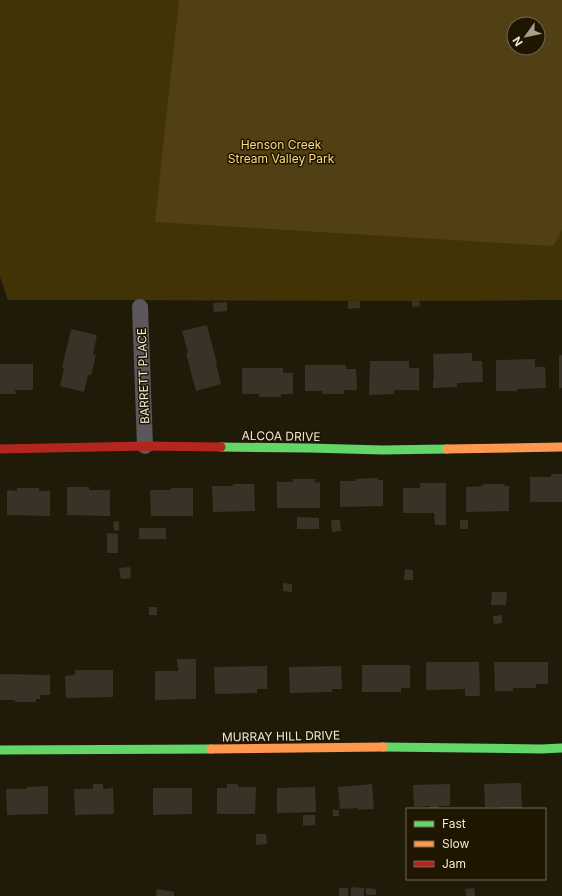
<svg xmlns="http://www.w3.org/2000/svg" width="562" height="896" font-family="Inter,sans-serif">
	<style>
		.green { fill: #423307; fill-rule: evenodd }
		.forest { fill: #504014; fill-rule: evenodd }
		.building { fill: #383326 }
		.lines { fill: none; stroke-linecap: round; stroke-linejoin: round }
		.street { stroke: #5c565d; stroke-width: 16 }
		.fast { stroke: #63d668; stroke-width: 9 }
		.slow { stroke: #ff974d; stroke-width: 9 }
		.jam { stroke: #b3261e; stroke-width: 9 }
		.labels { text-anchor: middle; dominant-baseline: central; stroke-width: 3; stroke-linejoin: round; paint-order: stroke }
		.park-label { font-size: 12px; fill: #fcda80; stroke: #1e1601 }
		.street-label { font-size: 12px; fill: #efe8d6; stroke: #1e1601 }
	</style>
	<rect width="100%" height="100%" fill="#201a09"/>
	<!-- green -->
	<path class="green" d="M0,0H562V300L425,301L8,300L0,277ZM514,24H538V48H514Z"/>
	<!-- forest -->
	<path class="forest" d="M179,0H562V230L553,246L155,222ZM514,24H538V48H514Z"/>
	<!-- building -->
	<g class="building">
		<polygon points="419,299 420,306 412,307 412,300"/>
		<polygon points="348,301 360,301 360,308 348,309"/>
		<polygon points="227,302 227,311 214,312 213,303"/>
		<polygon points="207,325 217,364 216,364 221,384 196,391 186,353 188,353 182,331"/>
		<polygon points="71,329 97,335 93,354 96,355 91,375 88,375 84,392 60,386 64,369 62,368"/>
		<polygon points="472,353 472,361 482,361 483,382 457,383 457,387 433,388 433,380 434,380 433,354"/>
		<rect x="559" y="355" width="3" height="33"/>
		<polygon points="535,359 535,367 545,367 546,388 517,389 517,391 496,391 496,360"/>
		<polygon points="370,361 409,361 409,368 419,368 419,390 394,390 394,394 369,395"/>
		<polygon points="0,364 33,364 33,390 15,390 16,394 0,394"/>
		<polygon points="305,365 346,365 346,369 356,369 357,390 344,390 344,394 322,394 322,391 305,391"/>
		<polygon points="242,368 283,368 283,373 293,373 293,394 281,394 281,397 259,397 259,394 242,394"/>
		<polygon points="551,474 562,474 562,502 530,502 530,477 551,477"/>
		<polygon points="378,478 378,480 383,480 383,506 340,507 340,481 356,481 356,479"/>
		<polygon points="293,479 315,479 315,483 320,482 320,508 277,508 277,482 293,482"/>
		<polygon points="420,483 446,483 446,525 435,525 434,513 403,513 403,488 420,488"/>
		<polygon points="233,484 254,484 255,511 213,512 212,486 233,486"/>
		<polygon points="483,484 504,484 505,486 509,486 509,511 466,512 466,487 483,486"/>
		<polygon points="67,487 89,487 89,490 110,490 110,516 67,515"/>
		<polygon points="17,488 39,488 39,491 50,491 50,516 7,515 7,490 17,491"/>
		<polygon points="171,488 193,488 193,516 151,516 150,490 171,490"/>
		<polygon points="297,517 319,518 319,529 297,529"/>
		<polygon points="331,520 340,520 341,531 332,532"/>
		<rect x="460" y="520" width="8" height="9"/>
		<polygon points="119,521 119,530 114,531 113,522"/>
		<rect x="139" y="528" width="27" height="11"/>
		<polygon points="107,533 118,534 118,553 107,553"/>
		<polygon points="130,567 131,578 121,579 119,568"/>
		<polygon points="405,569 413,570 413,580 404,580"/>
		<polygon points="283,583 292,584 292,592 283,591"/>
		<polygon points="492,592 507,592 506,605 491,605"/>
		<rect x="149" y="607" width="8" height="8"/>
		<polygon points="502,615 502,623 494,624 493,616"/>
		<polygon points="177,659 196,659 196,699 155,700 155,671 178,671"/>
		<polygon points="426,662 479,662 480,696 465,696 465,689 426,690"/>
		<polygon points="494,662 548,662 548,684 536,684 536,688 513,688 513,691 495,691"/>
		<polygon points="362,665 410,665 410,688 401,688 401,692 362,692"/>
		<polygon points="267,666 267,689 257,689 257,693 215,694 214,667"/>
		<polygon points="341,666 342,689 332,689 332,692 290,693 289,667"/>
		<polygon points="75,670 113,670 113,697 66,698 65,676 75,675"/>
		<polygon points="0,674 50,675 50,695 40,695 40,699 36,699 36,702 15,702 15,700 0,700"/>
		<polygon points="521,783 522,809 509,809 509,808 501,808 501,807 485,807 484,784"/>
		<polygon points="93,784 103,784 103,789 113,788 114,814 75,815 74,789 93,789"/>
		<polygon points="227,784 238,784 238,787 256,787 255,814 217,814 217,788 227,788"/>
		<polygon points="372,784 374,809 358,810 358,808 340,809 338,787"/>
		<polygon points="450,784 450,806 439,806 439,808 430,808 430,806 414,807 413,785"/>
		<polygon points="48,786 48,814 7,815 6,789 27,789 27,787"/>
		<polygon points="315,787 316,812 277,813 277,788"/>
		<polygon points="153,788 192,788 192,814 153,815"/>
		<rect x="333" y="810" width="6" height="6"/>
		<polygon points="303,815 315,815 315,825 303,826"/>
		<polygon points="256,834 266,834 267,844 256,845"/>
		<polygon points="351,887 364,888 364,896 351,896"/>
		<rect x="339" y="888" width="9" height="8"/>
		<polygon points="366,888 376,889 376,895 366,895"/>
		<polygon points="474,888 475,896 466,896 465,889"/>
		<polygon points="157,889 174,892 174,896 156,896"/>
	</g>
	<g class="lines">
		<!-- street -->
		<polyline class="street" points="140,307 145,446"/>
		<!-- fast -->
		<g class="fast">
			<polyline points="221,447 309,448 383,450 447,449"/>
			<polyline points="383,747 541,749 562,748"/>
			<polyline points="0,750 211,749"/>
		</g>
		<!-- slow -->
		<g class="slow">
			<polyline points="447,449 562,447"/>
			<polyline points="211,749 383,747"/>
		</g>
		<!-- jam -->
		<polyline class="jam" points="0,449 145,446 221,447"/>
	</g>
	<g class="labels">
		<!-- park labels -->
		<g class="park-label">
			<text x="281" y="144">Henson Creek<tspan x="281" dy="14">Stream Valley Park</tspan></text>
		</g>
		<!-- street labels -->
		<g class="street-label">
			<text transform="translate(143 376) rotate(-92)">BARRETT PLACE</text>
			<text transform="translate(281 436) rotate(1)">ALCOA DRIVE</text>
			<text transform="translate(281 736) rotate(-1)">MURRAY HILL DRIVE</text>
		</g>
	</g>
	<!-- legend -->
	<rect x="406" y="808" width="140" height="72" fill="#1e1601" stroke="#726a56"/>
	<rect x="414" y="821" width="20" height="6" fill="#63d668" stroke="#726a56"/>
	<text x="442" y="828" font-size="12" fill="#efe8d6">Fast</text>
	<rect x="414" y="841" width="20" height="6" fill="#ff974d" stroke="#726a56"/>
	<text x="442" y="848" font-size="12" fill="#efe8d6">Slow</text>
	<rect x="414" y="861" width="20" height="6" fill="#b3261e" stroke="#726a56"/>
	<text x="442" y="868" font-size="12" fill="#efe8d6">Jam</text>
	<!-- north arrow -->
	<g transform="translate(526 36) rotate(237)"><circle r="19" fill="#1e1601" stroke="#726a56"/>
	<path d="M0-3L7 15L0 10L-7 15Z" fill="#a7a08e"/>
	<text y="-6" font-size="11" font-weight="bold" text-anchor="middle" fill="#efe8d6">N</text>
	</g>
</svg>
